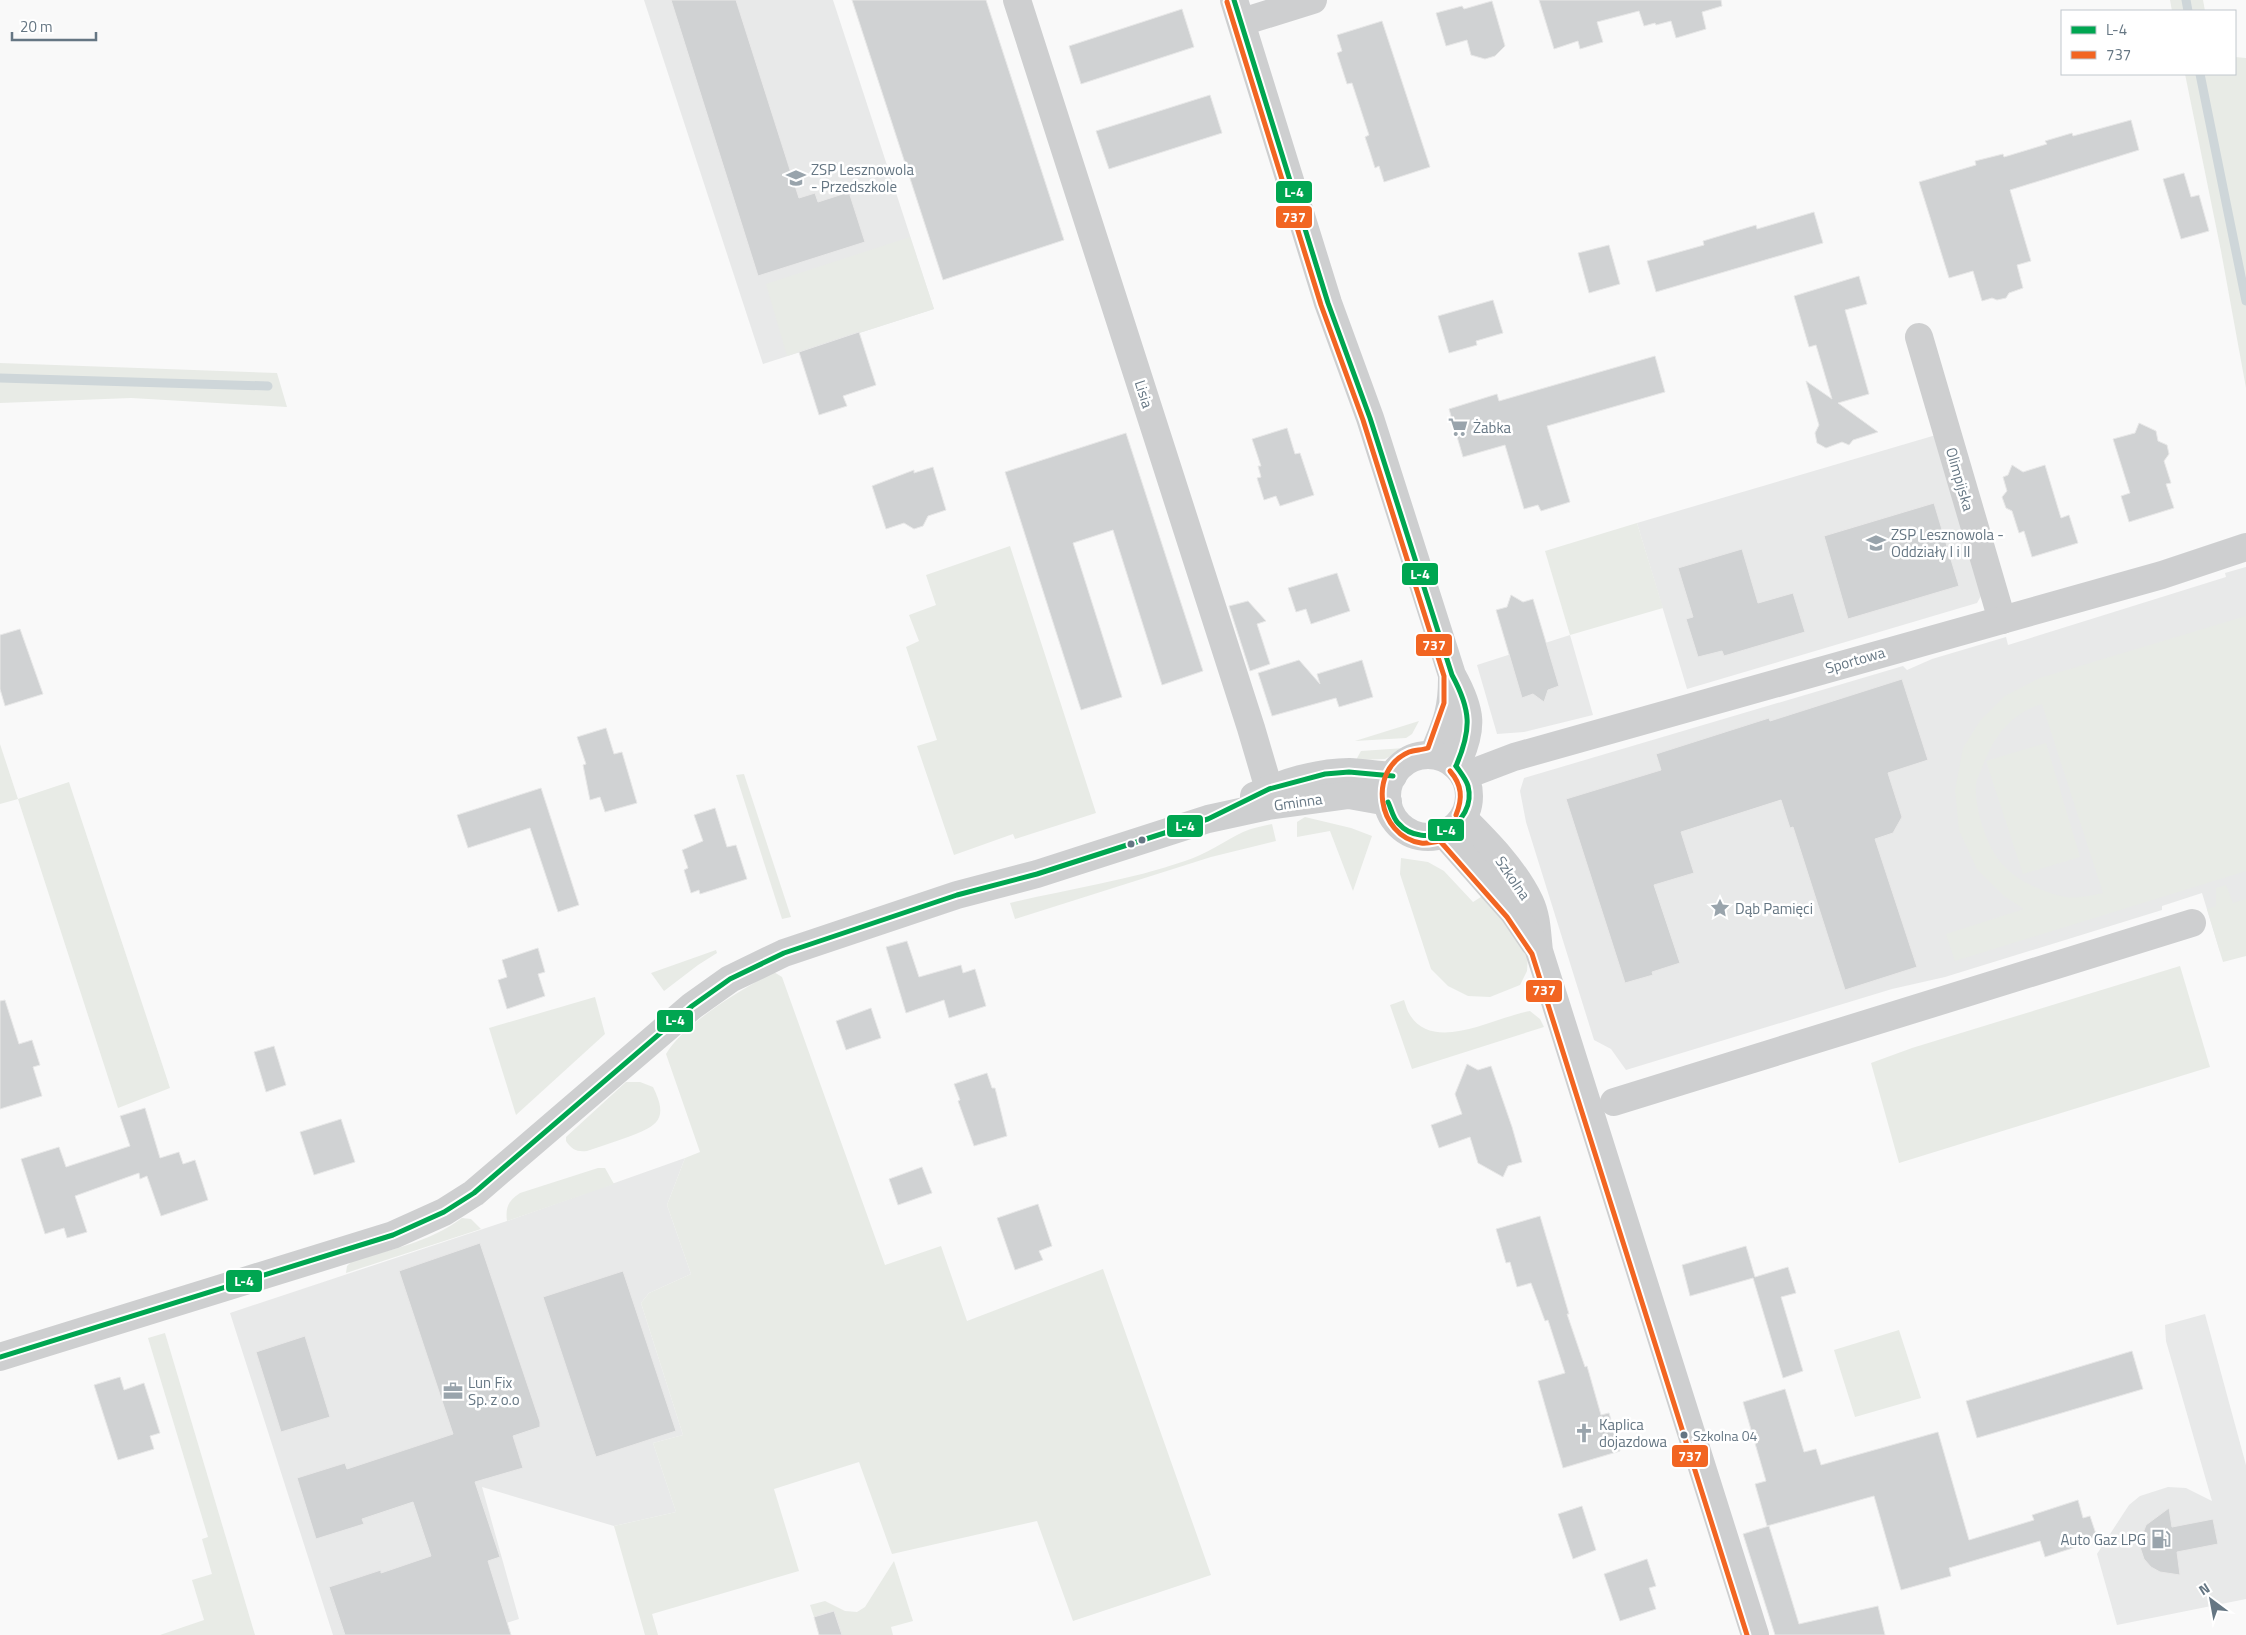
<svg xmlns="http://www.w3.org/2000/svg" width="2246" height="1635" font-family="'Titillium Web',sans-serif">
	<style>
		.built { fill: #e8e9e9 }
		.green { fill: #e8ebe6; fill-rule: evenodd }
		.lines { fill: none; stroke-linecap: round; stroke-linejoin: round }
		.stream { stroke: #ced6d9; stroke-width: 9 }
		.building { fill: #d0d2d3; stroke: #e8e8e8 }
		.minor { stroke: #cecfd0; stroke-width: 28 }
		.bus-1-casing { stroke: #fff; stroke-width: 9 }
		.bus-2-casing { stroke: #fff; stroke-width: 9 }
		.bus-1 { stroke: #00a651; stroke-width: 5 }
		.bus-2 { stroke: #f26522; stroke-width: 5 }
		.bus-dot { fill: #657683; stroke: #fff; stroke-width: 2 }
		.labels { text-anchor: middle; dominant-baseline: central; stroke-width: 5; stroke-linejoin: round; paint-order: stroke }
		.bus-label { font-size: 14px; fill: #657683; stroke: #fff; text-anchor: start }
		.poi-label { font-size: 15px; fill: #657683; stroke: #fff; text-anchor: start }
		.street-label { font-size: 15px; fill: #657683; stroke: #fff }
		.line-badge { stroke: #fff; stroke-width: 2 }
		.badge-label { font-size: 14px; text-anchor: middle; font-weight: bold; fill: #fff }
	</style>
	<rect width="100%" height="100%" fill="#f9f9f9"/>
	<!-- built -->
	<g class="built">
		<polygon points="644,0 833,0 934,309 763,364"/>
		<polygon points="1936,435 1982,594 1977,603 1687,689 1637,523"/>
		<polygon points="2246,567 2246,945 2220,952 2202,893 2162,906 2162,910 1945,977 1892,989 1626,1070 1611,1049 1594,1040 1526,822 1520,791 1524,778 1903,666 1907,670 1932,659 2006,637 2008,645 2226,577 2225,573"/>
		<polygon points="1570,635 1593,715 1524,732 1497,734 1477,665"/>
		<polygon points="685,1158 667,1205 691,1274 649,1293 641,1303 683,1435 653,1443 676,1512 614,1526 482,1487 519,1619 468,1635 333,1635 230,1313 507,1221"/>
		<polygon points="2205,1314 2246,1465 2246,1599 2117,1625 2097,1554 2129,1505 2140,1496 2168,1487 2186,1488 2212,1501 2166,1341 2165,1325"/>
	</g>
	<!-- green -->
	<g class="green">
		<polygon points="2170,0 2203,0 2205,11 2172,11"/>
		<polygon points="2235,57 2246,58 2246,388 2221,251 2185,74 2235,74"/>
		<polygon points="910,237 934,309 787,356 766,284"/>
		<polygon points="0,363 277,373 287,407 131,398 0,403"/>
		<polygon points="1637,523 1663,608 1570,635 1545,551"/>
		<polygon points="1010,546 1096,813 1015,839 1013,834 954,855 917,746 937,740 906,647 919,641 909,615 936,605 926,575"/>
		<path d="M2246,616V871L1955,961L1946,934L2024,909L2004,896L1977,869L1959,830L1955,790L1963,748L1980,721L2005,696L2040,678ZM2042,704L2103,893C2092,895 2077,899 2065,897C2043,892 2018,882 2002,864C1987,848 1974,807 1976,786C1976,780 1980,773 1982,768C1993,737 2011,713 2042,704Z"/>
		<polygon points="1419,721 1412,734 1406,738 1355,741"/>
		<polygon points="2046,743 2080,857 2023,874 1986,761"/>
		<polygon points="0,744 18,799 69,782 170,1088 118,1108 18,799 0,804"/>
		<polygon points="1405,748 1385,759 1356,760 1361,751"/>
		<polygon points="744,774 791,917 782,919 736,775"/>
		<polygon points="1305,817 1351,828 1372,836 1353,891 1330,831 1297,837 1297,822"/>
		<path d="M1272,824L1276,841L1211,857L1015,919L1010,903C1068,889 1127,881 1185,861C1206,854 1223,842 1243,832C1252,828 1263,826 1272,824Z"/>
		<polygon points="1401,858 1428,862 1444,871 1473,902 1484,895 1528,956 1527,971 1520,985 1490,997 1468,996 1448,986 1431,969 1400,874"/>
		<polygon points="2226,885 2233,903 2246,899 2246,956 2223,962 2207,909 2216,906 2216,888"/>
		<polygon points="716,950 717,953 698,965 664,991 651,973"/>
		<polygon points="2180,966 2210,1067 1899,1163 1871,1063 1912,1048"/>
		<path d="M774,972L782,977L885,1265L941,1246L967,1321L1103,1269L1211,1575L1073,1621L1037,1521L892,1554L859,1462L774,1489L799,1571L652,1614L658,1635H645L614,1526L676,1512L653,1443L683,1435L641,1303L649,1293L691,1274L667,1205L685,1158L700,1152L666,1054C684,1023 742,989 774,972Z"/>
		<polygon points="595,997 605,1034 516,1115 489,1028"/>
		<path d="M1404,1000C1406,1005 1407,1011 1410,1015C1434,1054 1497,1016 1530,1011L1540,1019L1544,1027L1412,1069L1390,1005Z"/>
		<path d="M626,1082H640L653,1087C669,1119 658,1126 628,1137C615,1142 601,1146 587,1151C577,1152 572,1150 566,1141V1137Z"/>
		<path d="M598,1168H605L614,1184L507,1221C505,1207 509,1200 520,1193Z"/>
		<path d="M462,1218L471,1219L481,1229L346,1273L347,1266L352,1261C389,1250 430,1242 462,1218Z"/>
		<polygon points="1899,1330 1921,1398 1855,1417 1834,1350"/>
		<polygon points="165,1333 255,1635 160,1635 204,1620 192,1580 212,1574 202,1539 208,1537 148,1338"/>
		<polygon points="894,1561 913,1621 891,1627 893,1635 842,1635 834,1611 814,1617 810,1605 825,1601 845,1611 857,1612 865,1607"/>
	</g>
	<g class="lines">
		<!-- stream -->
		<g class="stream">
			<polyline points="2186,0 2188,11"/>
			<polyline points="2200,74 2246,301"/>
			<polyline points="0,378 268,386"/>
		</g>
	</g>
	<!-- building -->
	<g class="building">
		<polygon points="671,0 736,0 799,198 815,193 818,202 849,192 865,242 758,276"/>
		<polygon points="852,0 986,0 1064,240 943,280"/>
		<polygon points="1539,0 1721,0 1722,6 1702,12 1706,29 1676,38 1671,21 1656,25 1655,23 1644,26 1639,11 1597,22 1603,42 1580,49 1578,41 1554,49"/>
		<polygon points="1492,1 1505,46 1495,56 1485,59 1471,55 1467,40 1446,46 1436,13 1462,6 1464,9"/>
		<polygon points="1182,9 1194,47 1081,84 1069,46"/>
		<polygon points="1382,21 1430,167 1384,182 1379,166 1375,168 1370,152 1365,137 1369,135 1352,83 1347,84 1337,53 1342,51 1337,35"/>
		<polygon points="1210,95 1222,133 1109,169 1096,131"/>
		<polygon points="2131,120 2139,150 2010,190 2031,261 2017,265 2023,288 2009,293 2006,298 1997,300 1992,298 1982,301 1973,271 1949,278 1919,182 1976,165 1975,161 2003,154 2004,157 2047,144 2045,141 2072,133 2073,136"/>
		<polygon points="2184,173 2191,197 2199,195 2209,231 2181,239 2163,179"/>
		<polygon points="1814,212 1823,243 1656,292 1647,261 1704,245 1703,241 1756,225 1757,229"/>
		<polygon points="1609,245 1620,284 1589,293 1578,253"/>
		<polygon points="1859,276 1867,304 1845,310 1869,394 1838,403 1878,432 1853,440 1849,445 1842,442 1826,448 1817,443 1815,433 1819,425 1806,381 1832,399 1816,345 1809,347 1794,296"/>
		<polygon points="1493,300 1503,333 1476,341 1477,345 1449,353 1438,316"/>
		<polygon points="859,332 876,385 843,396 847,406 819,415 799,352"/>
		<polygon points="1655,356 1665,392 1547,426 1570,502 1541,511 1538,505 1524,509 1505,445 1463,457 1449,409 1497,394 1499,401"/>
		<polygon points="2139,423 2156,431 2158,441 2167,445 2169,454 2164,461 2171,483 2166,484 2174,508 2129,522 2121,496 2130,493 2113,439 2135,433"/>
		<polygon points="1287,428 1295,454 1300,453 1314,495 1280,506 1276,496 1264,500 1257,478 1261,477 1258,466 1261,466 1252,439"/>
		<polygon points="1126,433 1203,671 1162,685 1113,530 1073,543 1122,697 1081,710 1005,472"/>
		<polygon points="2012,465 2023,472 2045,465 2061,518 2069,515 2078,543 2032,557 2024,531 2019,533 2012,511 2006,508 2002,497 2007,491 2003,477 2008,475"/>
		<polygon points="933,467 946,510 928,516 923,526 914,529 904,523 886,529 872,486 914,470 914,473"/>
		<polygon points="1934,503 1959,586 1848,619 1824,536"/>
		<polygon points="1742,549 1758,603 1793,593 1805,632 1724,656 1722,651 1698,657 1686,619 1693,617 1678,568"/>
		<polygon points="1337,573 1350,611 1311,624 1306,609 1296,612 1288,588"/>
		<polygon points="1511,595 1523,602 1533,599 1559,686 1548,690 1544,702 1533,694 1522,698 1496,610 1507,607"/>
		<polygon points="1248,601 1266,621 1257,624 1270,664 1250,671 1229,606"/>
		<polygon points="20,629 43,694 5,706 0,689 0,635"/>
		<polygon points="1299,660 1320,684 1317,674 1362,660 1373,697 1339,707 1336,698 1272,716 1258,673"/>
		<polygon points="1902,679 1928,760 1888,773 1902,817 1893,833 1875,839 1917,967 1845,990 1793,827 1790,828 1781,800 1681,832 1694,873 1654,885 1680,963 1652,972 1653,975 1625,983 1566,799 1661,770 1656,754 1769,718 1770,721"/>
		<polygon points="606,728 614,754 622,752 637,803 605,812 600,797 590,800 583,765 586,764 577,737"/>
		<polygon points="541,788 579,905 558,912 530,828 468,848 457,815"/>
		<polygon points="715,808 727,847 736,845 747,879 700,894 699,890 691,893 684,870 688,868 682,850 703,841 694,815"/>
		<polygon points="907,941 919,977 961,965 963,973 975,969 986,1006 949,1018 944,1000 906,1013 886,947"/>
		<polygon points="538,948 545,972 538,974 545,996 507,1009 498,980 507,977 502,960"/>
		<polygon points="5,1000 19,1044 32,1040 40,1065 33,1067 42,1096 0,1109 0,1001"/>
		<polygon points="871,1008 881,1038 846,1050 836,1021"/>
		<polygon points="274,1046 286,1085 266,1092 254,1052"/>
		<polygon points="1467,1064 1478,1070 1491,1066 1512,1127 1522,1162 1508,1166 1503,1177 1478,1163 1470,1137 1439,1148 1431,1125 1462,1114 1455,1094"/>
		<polygon points="987,1073 992,1088 995,1088 1007,1136 974,1146 958,1101 960,1100 954,1084"/>
		<polygon points="145,1108 160,1158 179,1152 183,1164 195,1160 208,1200 161,1216 147,1176 140,1179 139,1173 75,1196 87,1232 67,1238 64,1228 45,1234 21,1159 59,1147 66,1167 130,1146 120,1116"/>
		<polygon points="341,1119 355,1162 314,1175 300,1132"/>
		<polygon points="922,1167 932,1193 898,1205 889,1179"/>
		<polygon points="1038,1204 1052,1246 1039,1251 1043,1260 1015,1270 997,1218"/>
		<polygon points="1540,1216 1569,1314 1567,1314 1585,1367 1587,1366 1601,1415 1609,1413 1620,1451 1563,1468 1538,1381 1565,1373 1548,1320 1545,1321 1531,1283 1517,1287 1510,1262 1506,1263 1496,1229"/>
		<polygon points="480,1243 540,1422 540,1427 513,1436 523,1468 475,1482 500,1557 488,1561 511,1635 345,1635 329,1587 381,1570 381,1573 431,1556 413,1502 362,1519 364,1524 316,1539 297,1478 345,1463 347,1469 453,1434 399,1271"/>
		<polygon points="1746,1246 1755,1277 1788,1267 1796,1293 1781,1297 1803,1371 1783,1378 1753,1278 1690,1296 1682,1265"/>
		<polygon points="623,1271 676,1431 596,1457 543,1297"/>
		<polygon points="305,1336 330,1417 281,1432 256,1352"/>
		<polygon points="2132,1351 2143,1389 1977,1438 1966,1401"/>
		<polygon points="120,1377 124,1390 144,1383 160,1433 150,1436 154,1449 118,1460 94,1385"/>
		<polygon points="1785,1389 1804,1452 1816,1449 1821,1465 1938,1432 1969,1540 2034,1520 2032,1515 2078,1500 2083,1518 2090,1516 2097,1537 2090,1539 2091,1542 2045,1557 2040,1541 1949,1568 1951,1576 1901,1590 1874,1496 1767,1526 1755,1484 1766,1481 1743,1402"/>
		<polygon points="1582,1506 1596,1550 1573,1559 1558,1514"/>
		<polygon points="2169,1508 2172,1527 2213,1519 2218,1544 2177,1552 2180,1575 2160,1572 2151,1567 2144,1559 2139,1544 2146,1525"/>
		<polygon points="1769,1526 1799,1624 1878,1606 1885,1635 1775,1635 1743,1534"/>
		<polygon points="1647,1559 1656,1586 1649,1588 1656,1609 1620,1621 1604,1574"/>
		<polygon points="834,1611 842,1635 819,1635 814,1617"/>
	</g>
	<g class="lines">
		<!-- minor -->
		<g class="minor">
			<polyline points="1017,0 1251,728 1269,789"/>
			<path d="M1234,0L1328,303L1370,418L1452,675C1472,711 1474,728 1456,766"/>
			<polyline points="1242,22 1313,0"/>
			<polyline points="1919,337 2002,620"/>
			<path d="M1433,755C1445,725 1452,713 1452,679"/>
			<circle cx="1428" cy="796" r="41"/>
			<polyline points="1464,776 1514,757 2162,575 2246,547"/>
			<path d="M1254,796C1282,783 1318,772 1349,772C1364,773 1378,775 1393,776"/>
			<path d="M1463,818C1488,843 1514,869 1530,902C1537,917 1537,934 1539,951L1755,1635"/>
			<polyline points="1443,833 1513,912 1534,943"/>
			<polyline points="1614,1102 2192,923"/>
			<polyline points="0,1357 393,1235 444,1212 474,1193 692,1006 730,979 784,953 957,895 1037,874 1208,819 1268,806 1349,795 1388,802"/>
		</g>
		<defs>
			<g id="bus-1">
				<path d="M1234,0L1328,303L1370,418L1452,675C1471,710 1472,729 1456,766"/>
				<path d="M1388,802C1391,808 1393,818 1398,823C1424,853 1478,824 1468,786C1466,779 1460,772 1456,766"/>
				<polyline points="0,1357 393,1235 444,1212 474,1193 692,1006 730,979 784,953 957,895 1037,874 1208,819 1269,789 1325,774 1349,772 1393,776"/>
			</g>
			<g id="bus-2">
				<path d="M1227,2L1321,305L1363,420L1444,676V703L1428,748C1422,750 1414,750 1409,752C1367,770 1377,836 1421,843C1427,844 1434,842 1440,841L1507,917L1532,954L1747,1635"/>
				<path d="M1450,771C1462,785 1463,798 1456,815"/>
			</g>
		</defs>
		<!-- bus-1 casing -->
		<use href="#bus-1" class="bus-1-casing"/>
		<!-- bus-2 casing -->
		<use href="#bus-2" class="bus-2-casing"/>
		<!-- bus-1 -->
		<use href="#bus-1" class="bus-1"/>
		<!-- bus-2 -->
		<use href="#bus-2" class="bus-2"/>
	</g>
	<!-- icons -->
	<defs>
		<symbol id="school-bare" viewBox="-9 -9 18 18"><path d="M0-5L7-2L0 1L-7-2ZM-4 1L0 2.5L4 1V4Q0 6-4 4Z" fill="#99a4ac" stroke="#fff" stroke-width="2.5" paint-order="stroke"/></symbol>
		<symbol id="supermarket-bare" viewBox="-9 -9 18 18"><path d="M-6-5.5h2.5l.6 2H6L4.5 2H-2.5L-4.4-4H-6ZM-1.5 3.2a1.3 1.3 0 1 0 .1 0ZM3 3.2a1.3 1.3 0 1 0 .1 0Z" fill="#99a4ac" stroke="#fff" stroke-width="2.5" paint-order="stroke"/></symbol>
		<symbol id="sight-bare" viewBox="-9 -9 18 18"><path d="M0-6L1.8-2.2L6-1.7L2.9 1.2L3.7 5.4L0 3.3L-3.7 5.4L-2.9 1.2L-6-1.7L-1.8-2.2Z" fill="#99a4ac" stroke="#fff" stroke-width="2.5" paint-order="stroke"/></symbol>
		<symbol id="office-bare" viewBox="-9 -9 18 18"><path d="M-6-3h4V-5.5h4V-3h4V5H-6ZM-1-4.5V-3h2v-1.5ZM-6 0V1H6V0Z" fill="#99a4ac" stroke="#fff" stroke-width="2.5" paint-order="stroke"/></symbol>
		<symbol id="church-bare" viewBox="-9 -9 18 18"><path d="M-1.2-6h2.4v3.5h3.3v2.4h-3.3V6h-2.4V-.1h-3.3v-2.4h3.3Z" fill="#99a4ac" stroke="#fff" stroke-width="2.5" paint-order="stroke"/></symbol>
		<symbol id="fuel-bare" viewBox="-9 -9 18 18"><path d="M-5.5-6h7V0h2V4h1.3V-2.5L3-4.5l.8-.8L6-3V5H2.5V1h-1V6h-7ZM-4.2-4.7v3.2H.2V-4.7Z" fill="#99a4ac" stroke="#fff" stroke-width="2.5" paint-order="stroke"/></symbol>
	</defs>
	<g fill-rule="evenodd">
		<use href="#school-bare" x="782" y="164" width="28" height="28"/>
		<use href="#supermarket-bare" x="1444" y="413" width="28" height="28"/>
		<use href="#school-bare" x="1862" y="529" width="28" height="28"/>
		<use href="#sight-bare" x="1706" y="894" width="28" height="28"/>
		<use href="#office-bare" x="439" y="1377" width="28" height="28"/>
		<use href="#church-bare" x="1570" y="1419" width="28" height="28"/>
		<use href="#fuel-bare" x="2147" y="1525" width="28" height="28"/>
	</g>
	<!-- markers -->
	<g class="bus-dot">
		<circle cx="1142" cy="840" r="4.5"/>
		<circle cx="1131" cy="844" r="4.5"/>
		<circle cx="1684" cy="1435" r="4.5"/>
	</g>
	<g class="labels">
		<!-- bus labels -->
		<g class="bus-label">
			<text x="1693" y="1435">Szkolna 04</text>
		</g>
		<!-- poi labels -->
		<g class="poi-label">
			<text x="811" y="169">ZSP Lesznowola<tspan x="811" dy="17">- Przedszkole</tspan></text>
			<text x="1473" y="427">Żabka</text>
			<text x="1891" y="534">ZSP Lesznowola -<tspan x="1891" dy="17">Oddziały I i II</tspan></text>
			<text x="1735" y="908">Dąb Pamięci</text>
			<text x="468" y="1382">Lun Fix<tspan x="468" dy="17">Sp. z o.o</tspan></text>
			<text x="1599" y="1424">Kaplica<tspan x="1599" dy="17">dojazdowa</tspan></text>
			<text x="2146" y="1539" text-anchor="end">Auto Gaz LPG</text>
		</g>
		<!-- street labels -->
		<g class="street-label">
			<text transform="translate(1144 394) rotate(72)">Lisia</text>
			<text transform="translate(1960 479) rotate(74)">Olimpijska</text>
			<text transform="translate(1855 660) rotate(-16)">Sportowa</text>
			<text transform="translate(1298 802) rotate(-8)">Gminna</text>
			<text transform="translate(1513 878) rotate(56)">Szkolna</text>
		</g>
	</g>
	<g class="line-badge">
		<rect x="1275" y="180" width="38" height="24" rx="5" fill="#00a651"/>
		<rect x="1275" y="205" width="38" height="24" rx="5" fill="#f26522"/>
		<rect x="1401" y="562" width="38" height="24" rx="5" fill="#00a651"/>
		<rect x="1415" y="633" width="38" height="24" rx="5" fill="#f26522"/>
		<rect x="1166" y="814" width="38" height="24" rx="5" fill="#00a651"/>
		<rect x="1427" y="818" width="38" height="24" rx="5" fill="#00a651"/>
		<rect x="1525" y="979" width="38" height="24" rx="5" fill="#f26522"/>
		<rect x="656" y="1009" width="38" height="24" rx="5" fill="#00a651"/>
		<rect x="225" y="1269" width="38" height="24" rx="5" fill="#00a651"/>
		<rect x="1671" y="1444" width="38" height="24" rx="5" fill="#f26522"/>
	</g>
	<g class="badge-label">
		<text x="1294" y="197">L-4</text>
		<text x="1294" y="222">737</text>
		<text x="1420" y="579">L-4</text>
		<text x="1434" y="650">737</text>
		<text x="1185" y="831">L-4</text>
		<text x="1446" y="835">L-4</text>
		<text x="1544" y="995">737</text>
		<text x="675" y="1025">L-4</text>
		<text x="244" y="1286">L-4</text>
		<text x="1690" y="1461">737</text>
	</g>
	<!-- legend -->
	<rect x="2061" y="10" width="175" height="65" fill="#ffffff" stroke="#c1c8cd"/>
	<rect x="2071" y="26" width="25" height="8" fill="#00a651" stroke="#c1c8cd"/>
	<text x="2106" y="35" font-size="15" fill="#657683">L-4</text>
	<rect x="2071" y="51" width="25" height="8" fill="#f26522" stroke="#c1c8cd"/>
	<text x="2106" y="60" font-size="15" fill="#657683">737</text>
	<!-- north arrow -->
	<g transform="translate(2211 1600) rotate(328)" stroke="#ffffff" stroke-width="4" paint-order="stroke">
	<path d="M0-4L9 19L0 12L-9 19Z" fill="#657683"/>
	<text y="-8" font-size="14" font-weight="bold" text-anchor="middle" fill="#657683">N</text>
	</g>
	<!-- scale -->
	<path d="M12 32v8h84v-8" fill="none" stroke="#657683" stroke-width="2.5"/>
	<text x="20" y="32" font-size="15" fill="#657683" stroke="#ffffff" stroke-width="4" paint-order="stroke">20 m</text>
</svg>
